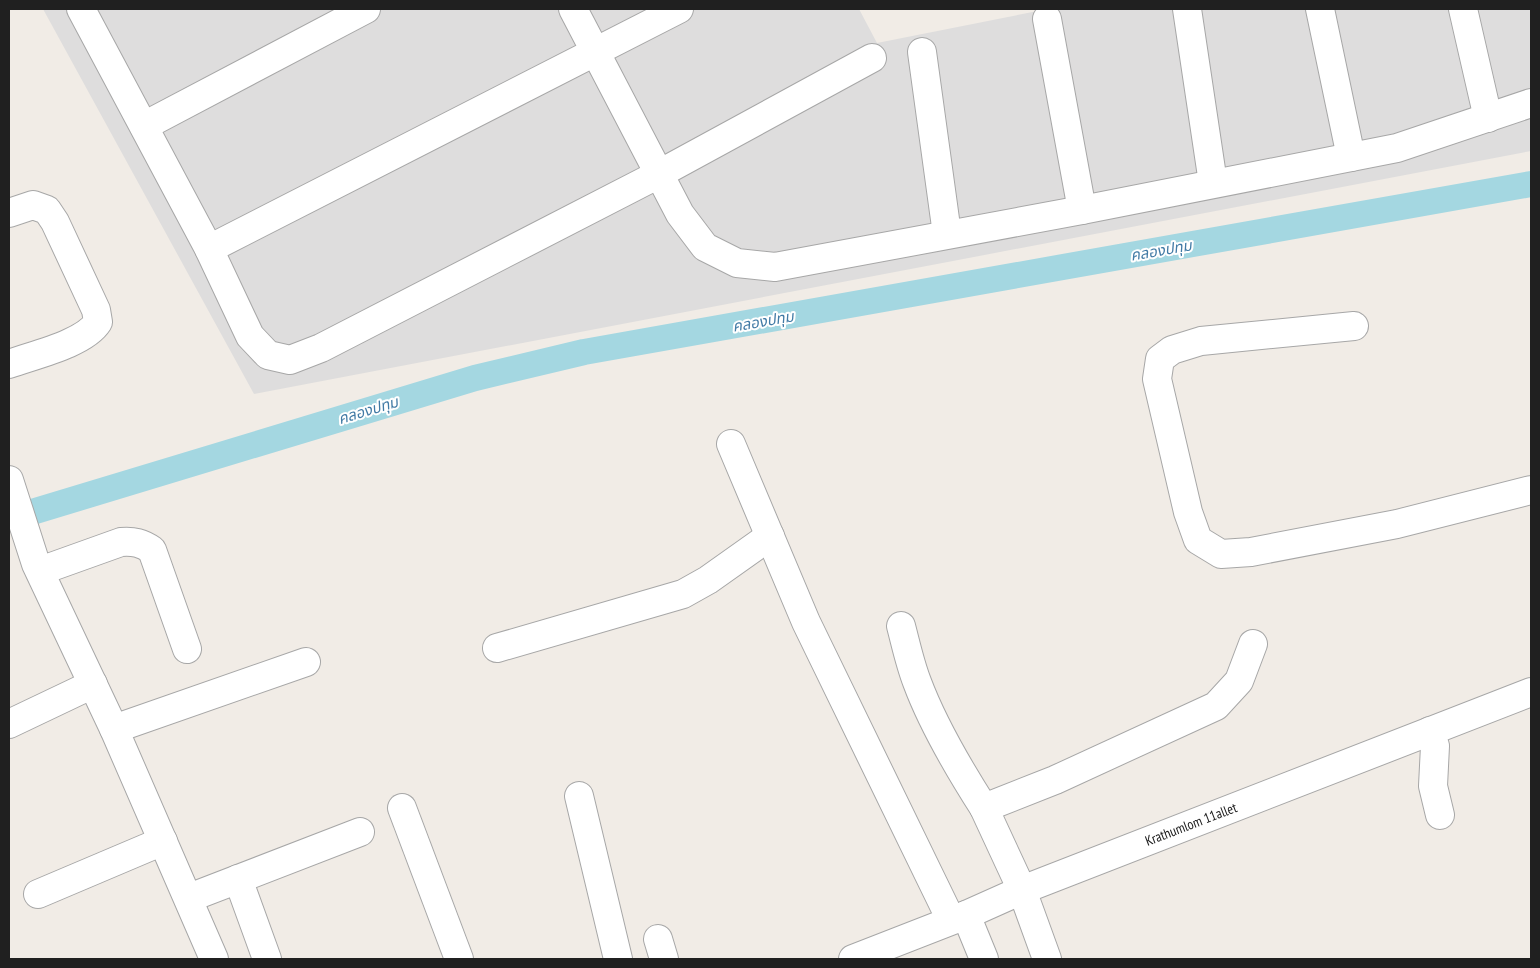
<svg xmlns="http://www.w3.org/2000/svg" width="1540" height="968" font-family="'PT Sans Narrow','Noto Sans Thai',sans-serif">
	<style>
		.residential { fill: #dedddd }
		.lines { fill: none; stroke-linecap: round; stroke-linejoin: round }
		.canal { stroke: #a4d7e1; stroke-width: 26 }
		.minor-casing { stroke: #a7a7a7; stroke-width: 30 }
		.minor { stroke: #fff; stroke-width: 28 }
		.labels { text-anchor: middle; dominant-baseline: central; stroke-width: 4; stroke-linejoin: round; paint-order: stroke }
		.street-label { font-size: 14px; fill: #202020; stroke: #fff }
		.water-label { font-size: 15px; font-style: italic; fill: #417aa5; stroke: #fff }
	</style>
	<rect width="100%" height="100%" fill="#f1ece6"/>
	<!-- residential -->
	<polygon class="residential" points="43,9 859,9 877,43 1048,9 1531,9 1531,151 254,394"/>
	<g class="lines">
		<!-- canal -->
		<polyline class="canal" points="9,519 475,378 584,352 1531,184"/>
		<defs>
			<g id="minor">
				<polyline points="81,9 209,249 250,336 268,355 290,360 321,348 659,174 872,58"/>
				<polyline points="573,9 680,214 705,247 737,263 775,267 1082,210 1397,148 1531,103"/>
				<polyline points="1187,9 1213,183"/>
				<polyline points="1320,9 1351,157"/>
				<polyline points="1463,9 1488,118"/>
				<polyline points="1047,19 1082,210"/>
				<polyline points="922,52 947,234"/>
				<polyline points="144,126 366,9"/>
				<path d="M9,213L33,205L47,210L55,222L96,310L98,322C84,344 33,355 9,364"/>
				<polyline points="209,249 679,9"/>
				<polyline points="1354,326 1201,341 1172,350 1160,359 1157,379 1188,512 1198,540 1221,554 1251,552 1397,524 1531,490"/>
				<polyline points="731,444 806,622 951,920"/>
				<polyline points="9,480 36,564 114,729 214,959"/>
				<path d="M40,571L121,542C134,541 142,543 152,550L187,649"/>
				<path d="M901,626C906,645 910,664 917,682C933,725 959,769 984,808L1055,780L1216,706L1239,681L1253,644"/>
				<polyline points="497,648 683,594 708,580 770,536"/>
				<polyline points="9,724 93,684"/>
				<polyline points="114,729 306,662"/>
				<polyline points="1430,731 1435,746 1433,786 1440,815"/>
				<polyline points="579,796 618,959"/>
				<polyline points="402,808 459,959"/>
				<polyline points="984,808 1022,890 1047,959"/>
				<polyline points="238,879 267,959"/>
				<polyline points="38,894 163,841"/>
				<polyline points="189,898 360,832"/>
				<polyline points="966,915 984,959"/>
				<polyline points="658,939 664,959"/>
				<polyline points="853,959 966,915 1022,890 1531,692"/>
			</g>
		</defs>
		<!-- minor casing -->
		<use href="#minor" class="minor-casing"/>
		<!-- minor -->
		<use href="#minor" class="minor"/>
	</g>
	<g class="labels">
		<!-- street labels -->
		<g class="street-label">
			<text transform="translate(1191 824) rotate(-21)">Krathumlom 11allet</text>
		</g>
		<!-- water labels -->
		<g class="water-label">
			<text transform="translate(1161 250) rotate(-10)">คลองปทุม</text>
			<text transform="translate(763 321) rotate(-10)">คลองปทุม</text>
			<text transform="translate(368 410) rotate(-17)">คลองปทุม</text>
		</g>
	</g>
	<!-- border -->
	<rect width="1540" height="968" fill="none" stroke="#202020" stroke-width="20"/>
</svg>
